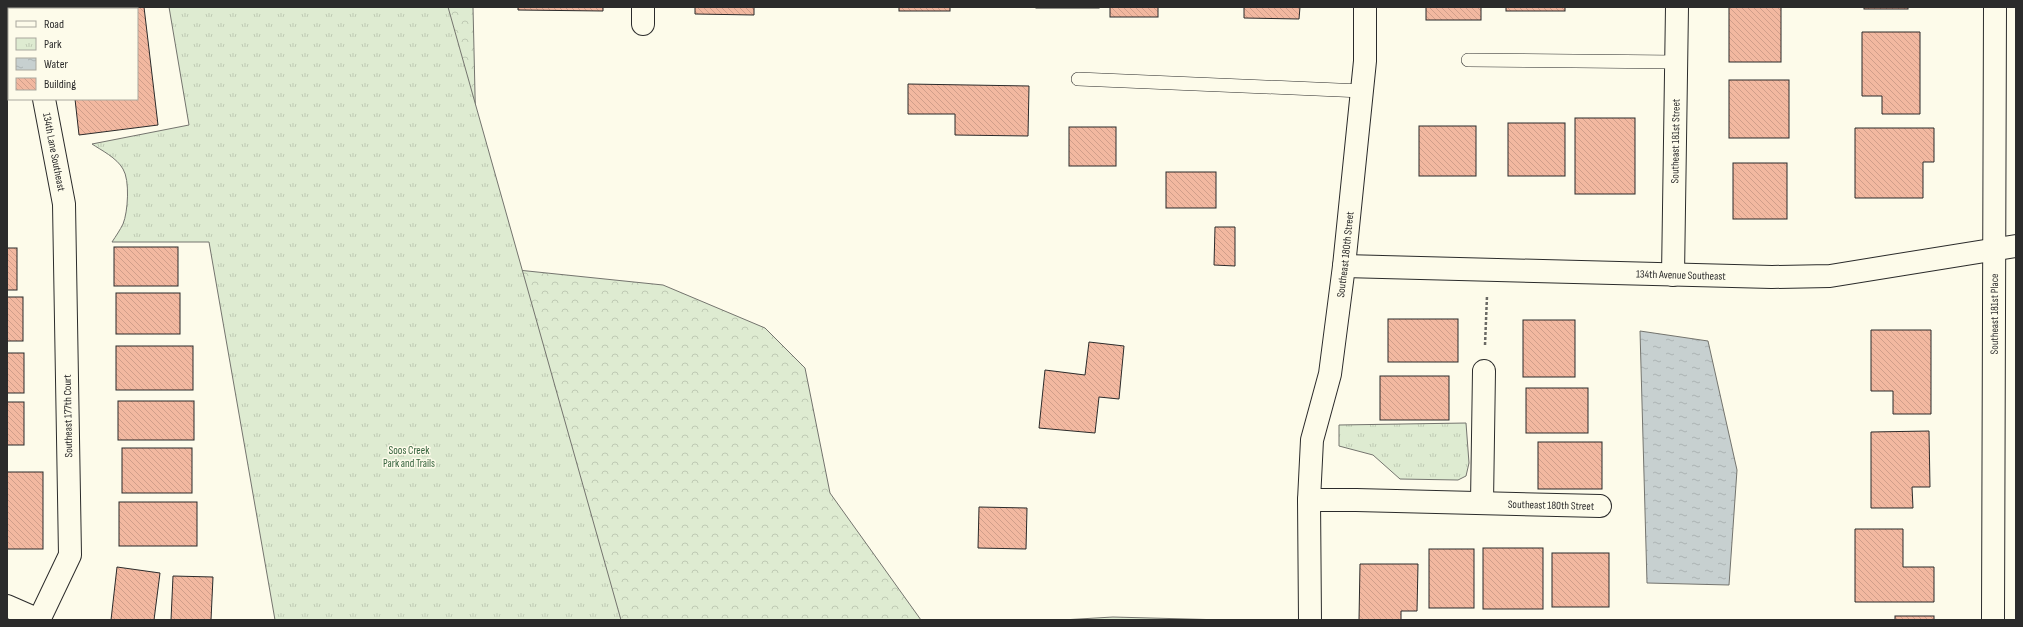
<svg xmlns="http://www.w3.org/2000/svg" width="2023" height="627" font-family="'Sofia Sans Condensed',sans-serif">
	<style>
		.forest { fill: url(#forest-crowns); stroke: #74746e }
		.park { fill: url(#park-tufts); stroke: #74746e }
		.water { fill: url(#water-ripples); stroke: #74746e }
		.building { fill: url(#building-back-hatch); stroke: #2b2b2b }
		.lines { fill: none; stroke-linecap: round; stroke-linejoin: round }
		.lane-casing { stroke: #2b2b2b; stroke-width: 14 }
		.street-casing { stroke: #2b2b2b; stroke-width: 24 }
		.path { stroke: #6a6964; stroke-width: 2.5; stroke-dasharray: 3 2; stroke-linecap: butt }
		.lane { stroke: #fdfbea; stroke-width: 13 }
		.street { stroke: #fdfbea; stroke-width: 22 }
		.labels { text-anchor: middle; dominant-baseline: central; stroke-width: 3; stroke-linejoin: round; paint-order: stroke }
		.street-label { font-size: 11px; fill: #2b2b2b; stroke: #fdfbea }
		.park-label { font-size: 11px; fill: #34623c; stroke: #fdfbea }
	</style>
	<defs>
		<pattern id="forest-crowns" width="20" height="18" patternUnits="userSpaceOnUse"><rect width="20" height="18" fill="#deebd1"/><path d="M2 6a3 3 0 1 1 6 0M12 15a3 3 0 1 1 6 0" fill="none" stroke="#bfcab4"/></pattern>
		<pattern id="park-tufts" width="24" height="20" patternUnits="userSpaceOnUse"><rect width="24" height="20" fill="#deebd1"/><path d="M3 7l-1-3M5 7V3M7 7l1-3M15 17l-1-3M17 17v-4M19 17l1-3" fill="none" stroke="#bfcab4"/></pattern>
		<pattern id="water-ripples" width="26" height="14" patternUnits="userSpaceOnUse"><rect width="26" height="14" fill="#c7d0d0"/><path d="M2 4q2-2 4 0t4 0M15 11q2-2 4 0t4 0" fill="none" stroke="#abb3b3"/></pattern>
		<pattern id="building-back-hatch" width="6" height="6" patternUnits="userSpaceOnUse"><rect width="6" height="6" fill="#f2b8a0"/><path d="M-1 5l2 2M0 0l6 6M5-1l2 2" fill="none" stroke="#d09e8a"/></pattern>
	</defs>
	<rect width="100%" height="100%" fill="#fdfbea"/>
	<!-- forest -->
	<g class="forest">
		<polygon points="201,7 473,7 479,266 663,285 765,328 805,368 830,493 921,620 286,620"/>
		<polygon points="1113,617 1225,620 1062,620"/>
	</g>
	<!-- park -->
	<g class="park">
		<path d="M169,7H448L621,620H275L209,242H112C116,236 120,230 123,224C128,212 130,180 123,169C117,158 101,150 92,144L189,125Z"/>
		<polygon points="1466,423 1469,463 1466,476 1458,480 1400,479 1373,455 1339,446 1339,425"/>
	</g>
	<!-- water -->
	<polygon class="water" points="1640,331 1708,341 1737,470 1729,585 1647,583"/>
	<!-- building -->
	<g class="building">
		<polygon points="129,7 144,7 158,125 79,135 75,99 137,99 137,9 112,9"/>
		<polygon points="518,7 603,7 603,11 518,10"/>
		<polygon points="695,7 754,7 754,15 695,14"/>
		<rect x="899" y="7" width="51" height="4"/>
		<rect x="1036" y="7" width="63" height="1"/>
		<rect x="1110" y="7" width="48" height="10"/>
		<polygon points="1244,7 1300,7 1299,19 1244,18"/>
		<rect x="1426" y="7" width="55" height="13"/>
		<rect x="1506" y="7" width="59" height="4"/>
		<rect x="1729" y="7" width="52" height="55"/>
		<rect x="1864" y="7" width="44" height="2"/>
		<polygon points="1862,32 1920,32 1920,114 1882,114 1882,96 1862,96"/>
		<rect x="1729" y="80" width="60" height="58"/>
		<polygon points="908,84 1029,86 1028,136 955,135 955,114 908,114"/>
		<rect x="1575" y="118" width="60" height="76"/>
		<rect x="1508" y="123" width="57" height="53"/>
		<rect x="1419" y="126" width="57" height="50"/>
		<rect x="1069" y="127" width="47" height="39"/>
		<polygon points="1855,128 1934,128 1934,162 1923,162 1923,198 1855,198"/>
		<rect x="1733" y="163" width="54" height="56"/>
		<rect x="1166" y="172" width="50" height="36"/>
		<polygon points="1215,227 1235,227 1235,266 1214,265"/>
		<rect x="114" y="247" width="64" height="39"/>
		<rect x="7" y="248" width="10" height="42"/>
		<rect x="116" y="293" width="64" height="41"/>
		<rect x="7" y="297" width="16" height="44"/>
		<rect x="1388" y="319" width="70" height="43"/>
		<rect x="1523" y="320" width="52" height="57"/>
		<polygon points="1871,330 1931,330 1931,414 1893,414 1893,391 1871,391"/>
		<polygon points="1089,342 1124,346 1119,399 1099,397 1095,433 1039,428 1045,370 1085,375"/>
		<rect x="116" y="346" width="77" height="44"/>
		<rect x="7" y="353" width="17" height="40"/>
		<rect x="1380" y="376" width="69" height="44"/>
		<rect x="1526" y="388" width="62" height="45"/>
		<rect x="118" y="401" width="76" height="39"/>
		<rect x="7" y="402" width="17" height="43"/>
		<polygon points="1929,431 1930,487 1912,487 1913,508 1871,508 1871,432"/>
		<rect x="1538" y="442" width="64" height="47"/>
		<rect x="122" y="448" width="70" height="45"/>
		<rect x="7" y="472" width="36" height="77"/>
		<rect x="119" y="502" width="78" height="44"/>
		<polygon points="979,507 1027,508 1026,549 978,548"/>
		<polygon points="1855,529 1903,529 1903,567 1934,567 1934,602 1855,602"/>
		<rect x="1483" y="548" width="60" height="61"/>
		<rect x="1429" y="549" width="45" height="59"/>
		<rect x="1552" y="553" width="57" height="54"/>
		<polygon points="1360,564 1418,564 1417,611 1401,611 1401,620 1359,620"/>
		<polygon points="117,567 160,573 154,620 111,620"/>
		<polygon points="173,576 213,577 211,620 171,620"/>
		<rect x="1895" y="616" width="39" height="4"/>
	</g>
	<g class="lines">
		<defs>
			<g id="lane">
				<polyline points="1468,60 1676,62"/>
				<polyline points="1078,79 1362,91"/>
			</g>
			<g id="street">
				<polyline points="26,7 26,9"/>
				<polyline points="643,24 643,7"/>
				<path id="s1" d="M1344,266L1772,277L1830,276L2016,246"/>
				<path id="s2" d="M1673,275L1677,7"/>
				<path id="s3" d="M1309,500H1356L1600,506"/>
				<polyline points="1482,502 1484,371"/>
				<polyline points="7,606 39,620"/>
				<polyline points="39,620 70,555 64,204 44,99"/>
				<path id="s4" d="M1310,620L1309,500L1312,440L1330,374L1344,266L1365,61V7"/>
				<path id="s5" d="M1993,620L1995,7"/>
			</g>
		</defs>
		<!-- lane casing -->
		<use href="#lane" class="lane-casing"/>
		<!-- street casing -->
		<use href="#street" class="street-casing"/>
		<!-- path -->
		<polyline class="path" points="1485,345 1487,296"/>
		<!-- lane -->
		<use href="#lane" class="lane"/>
		<!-- street -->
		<use href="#street" class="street"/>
	</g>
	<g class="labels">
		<!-- street labels -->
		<g class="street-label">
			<text stroke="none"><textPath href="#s2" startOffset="134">Southeast 181st Street</textPath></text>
			<text transform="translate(54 152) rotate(79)">134th Lane Southeast</text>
			<text stroke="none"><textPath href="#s4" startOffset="369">Southeast 180th Street</textPath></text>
			<text stroke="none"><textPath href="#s1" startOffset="337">134th Avenue Southeast</textPath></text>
			<text stroke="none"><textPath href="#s5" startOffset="306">Southeast 181st Place</textPath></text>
			<text transform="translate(68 416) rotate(-91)">Southeast 177th Court</text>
			<text stroke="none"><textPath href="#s3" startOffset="242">Southeast 180th Street</textPath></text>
		</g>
		<!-- park labels -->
		<g class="park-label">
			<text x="409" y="450">Soos Creek<tspan x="409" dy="13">Park and Trails</tspan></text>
		</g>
	</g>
	<!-- border -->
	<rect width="2023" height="627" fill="none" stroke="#2b2b2b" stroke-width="16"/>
	<!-- legend -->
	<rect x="8" y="8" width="130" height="92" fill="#fdfbea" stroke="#a9a89e"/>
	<rect x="16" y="21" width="20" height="6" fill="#fdfbea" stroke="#a9a89e"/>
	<text x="44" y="28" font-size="12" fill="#2b2b2b">Road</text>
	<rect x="16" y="38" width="20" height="12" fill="url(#park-tufts)" stroke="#a9a89e"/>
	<text x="44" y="48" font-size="12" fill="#2b2b2b">Park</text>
	<rect x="16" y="58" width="20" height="12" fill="url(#water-ripples)" stroke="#a9a89e"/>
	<text x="44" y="68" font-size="12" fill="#2b2b2b">Water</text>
	<rect x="16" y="78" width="20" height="12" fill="url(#building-back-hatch)" stroke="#a9a89e"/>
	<text x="44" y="88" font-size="12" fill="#2b2b2b">Building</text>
</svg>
